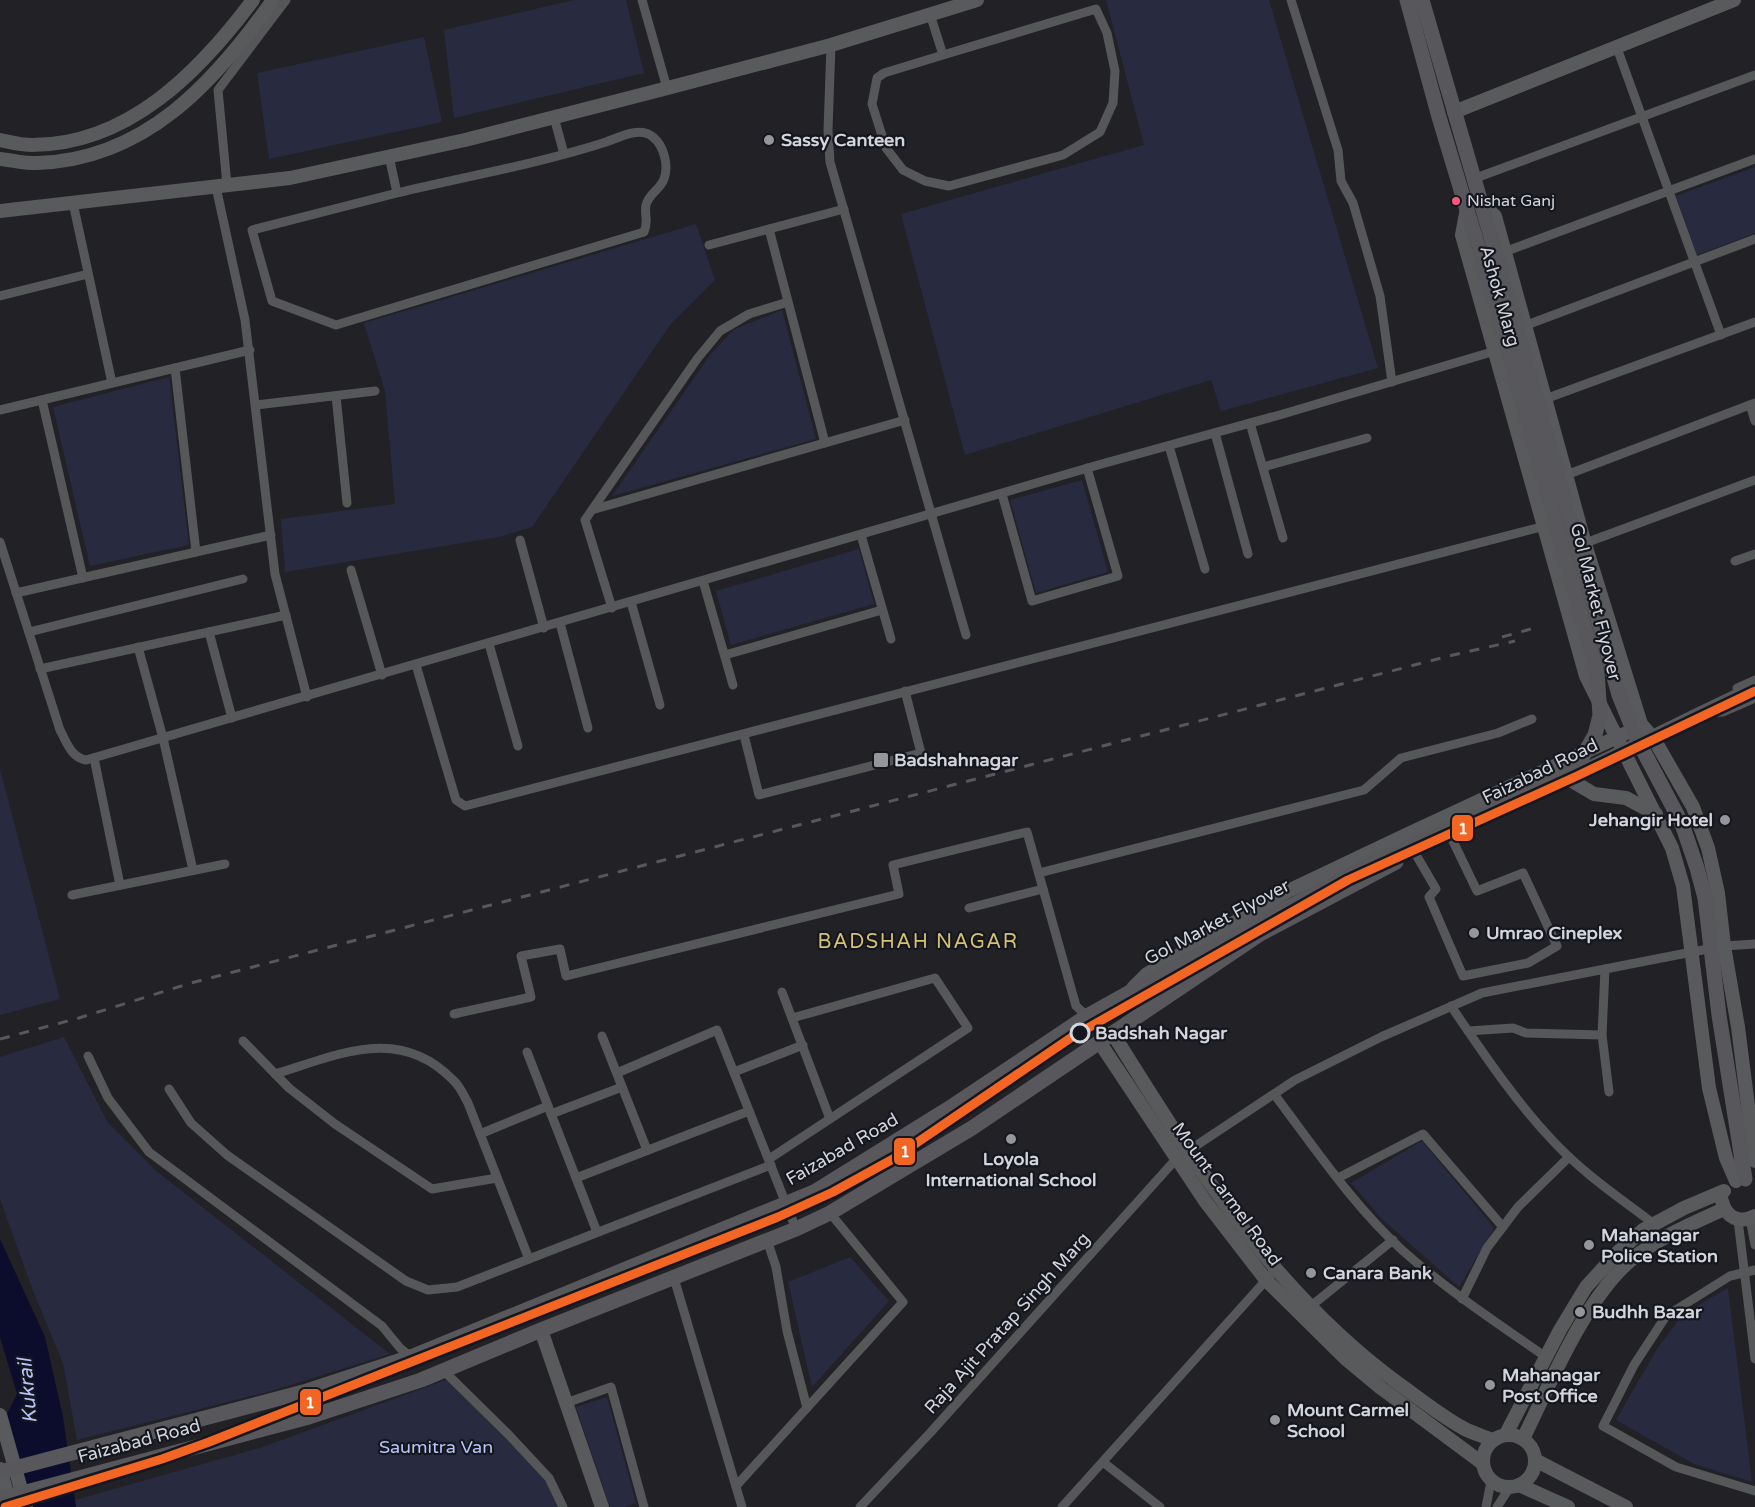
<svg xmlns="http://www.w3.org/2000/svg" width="1755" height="1507" font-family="'Varela Round',sans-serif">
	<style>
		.green { fill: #282b40 }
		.water { fill: #0c0d2c }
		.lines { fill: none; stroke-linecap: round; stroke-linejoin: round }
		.street { stroke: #565758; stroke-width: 9 }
		.secondary { stroke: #595a5c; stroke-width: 14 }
		.primary { stroke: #58585c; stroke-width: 15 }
		.rail { stroke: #58585b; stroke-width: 3; stroke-dasharray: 10 10; stroke-linecap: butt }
		.metro-1-casing { stroke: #15171f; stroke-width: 14 }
		.metro-1 { stroke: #f26522; stroke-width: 9 }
		.poi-dot { fill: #95969c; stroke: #15171f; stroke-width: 2 }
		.bus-dot { fill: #f75a77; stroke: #15171f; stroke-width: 2 }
		.stop-dot { fill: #15171f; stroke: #d4d5dc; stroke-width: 3 }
		.labels { text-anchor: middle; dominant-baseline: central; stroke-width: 4.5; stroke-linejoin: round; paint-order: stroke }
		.bus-label { font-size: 16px; fill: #d4d5dc; stroke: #15171f; text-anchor: start }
		.poi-label { font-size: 18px; font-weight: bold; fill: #d4d5dc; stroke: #15171f; text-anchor: start }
		.street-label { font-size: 18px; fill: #d4d5dc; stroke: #15171f }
		.stop-label { font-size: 18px; font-weight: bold; fill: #d4d5dc; stroke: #15171f; text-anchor: start }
		.park-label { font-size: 18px; fill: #b8c3f9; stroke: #15171f }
		.neighbourhood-label { font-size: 20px; letter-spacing: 1.5px; fill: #d4c173; stroke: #15171f }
		.water-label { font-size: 20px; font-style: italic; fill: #b7c2f8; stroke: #15171f }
		.line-badge { stroke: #15171f; stroke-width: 2 }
		.badge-label { font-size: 16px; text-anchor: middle; font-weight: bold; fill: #fff }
	</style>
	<rect width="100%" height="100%" fill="#212126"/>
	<!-- green -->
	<g class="green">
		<polygon points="574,0 626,0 644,73 454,118 444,30"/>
		<polygon points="1106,0 1269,0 1378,368 1221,411 1211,380 965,455 901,214 1144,145"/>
		<polygon points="424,37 442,122 269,159 257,73"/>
		<polygon points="1755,167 1755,233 1697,255 1676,196"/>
		<polygon points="696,224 715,280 670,325 532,527 499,537 285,572 281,519 395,504 385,391 364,323"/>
		<polygon points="782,310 816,439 612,496 710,355 733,330"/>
		<polygon points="169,377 189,545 90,566 53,407"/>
		<polygon points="1082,480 1108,572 1036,593 1010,500"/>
		<polygon points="859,549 874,604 731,645 716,591"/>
		<polygon points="0,769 60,999 0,1015"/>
		<polygon points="64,1037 108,1123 155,1170 390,1354 271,1391 77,1440 63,1363 33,1291 0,1199 0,1057"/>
		<polygon points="1422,1141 1494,1228 1459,1287 1382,1219 1351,1183"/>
		<polygon points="850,1257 889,1301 812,1387 788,1282"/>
		<polygon points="1728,1288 1752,1482 1694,1464 1616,1420 1657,1349 1683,1314"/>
		<polygon points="451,1378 549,1478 563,1507 76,1507 75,1500 260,1448"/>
		<polygon points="607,1397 636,1503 625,1507 610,1507 576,1407"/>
	</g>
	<!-- water -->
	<polygon class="water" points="0,1239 45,1337 63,1417 76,1507 32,1507 7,1414 17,1394 0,1337"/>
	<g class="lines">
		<!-- street -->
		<g class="street">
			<polyline points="642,0 667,88"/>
			<polyline points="1291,0 1338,150 1341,181 1353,203 1380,296 1392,382"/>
			<polyline points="930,14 943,55 884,73 877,78 872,104 886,148 903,170 925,181 949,186 1063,155 1100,132 1113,103 1115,71 1107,33 1096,9 943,55"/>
			<polyline points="831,45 828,130 830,162 966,635"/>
			<polyline points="1617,48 1721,335"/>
			<polyline points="554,117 564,154"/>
			<path d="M389,156L397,193L252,230L272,301L336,325L644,232C649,221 644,215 646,205C649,193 660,190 664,179C669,166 664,146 653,137C640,126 620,137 606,142C538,164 467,176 397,193"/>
			<polyline points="1473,179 1755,75"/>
			<polyline points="227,185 218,90 286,0"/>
			<polyline points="216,187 245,320 275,574 307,697"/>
			<polyline points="73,203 112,383"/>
			<polyline points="769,229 825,443"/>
			<polyline points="709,245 844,209"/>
			<polyline points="1504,252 1755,159"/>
			<polyline points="0,296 88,274"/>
			<polyline points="1524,326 1755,239"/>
			<polyline points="175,368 196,552"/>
			<polyline points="336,396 347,503"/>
			<polyline points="1545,399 1755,322"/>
			<polyline points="42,400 83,578"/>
			<polyline points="256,405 375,391"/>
			<polyline points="1750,405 1755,421"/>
			<polyline points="0,410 250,350"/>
			<polyline points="1250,423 1283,538"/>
			<polyline points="1215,433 1248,554"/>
			<polyline points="1169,446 1205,569"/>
			<polyline points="1263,467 1367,438"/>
			<polyline points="1561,477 1755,403"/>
			<polyline points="1002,494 1032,601 1118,576 1087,468"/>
			<polyline points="595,509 905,420"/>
			<polyline points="861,535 891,639"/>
			<polyline points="520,540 544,628"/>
			<path d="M0,542L60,730C67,743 71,757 86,760L1098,465L1283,414L1495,351"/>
			<polyline points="1580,545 1755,480"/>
			<polyline points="1735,561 1755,554"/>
			<polyline points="351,570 382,675"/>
			<polyline points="703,581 733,685"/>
			<polyline points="16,593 271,535"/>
			<polyline points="631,602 660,705"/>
			<polyline points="612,608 585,520 697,359 720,331 749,314 788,302"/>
			<polyline points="560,623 588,728"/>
			<polyline points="29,632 243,579"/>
			<polyline points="209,632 232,718"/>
			<polyline points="489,644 518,746"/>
			<polyline points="138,647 163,738 193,870"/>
			<polyline points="725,655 882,610"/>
			<path d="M416,665L456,800L465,806C825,714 1184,618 1545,526"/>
			<polyline points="40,669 286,615"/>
			<polyline points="1737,688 1755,680"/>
			<polyline points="1709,713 1723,712 1755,698"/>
			<polyline points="744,735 759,795 921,753 905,691"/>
			<polyline points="94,758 120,885"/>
			<polyline points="1415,853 1436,889 1429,897 1463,976 1528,963 1557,946 1523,873 1477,891 1451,837"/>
			<polyline points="1039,873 1364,790 1401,758 1498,733 1532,719"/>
			<polyline points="72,895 225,864"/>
			<polyline points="969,908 1043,889"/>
			<polyline points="1605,969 1602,1035 1609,1092"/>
			<polyline points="782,992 830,1119"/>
			<path d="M1451,1006C1483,1053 1515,1101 1554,1142C1584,1174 1620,1198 1654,1224"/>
			<polyline points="454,1014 531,997 521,956 560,949 566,976 899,894 893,865 1027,832 1076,1006 1087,1016"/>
			<polyline points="1468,1031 1513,1028 1526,1033 1602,1035"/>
			<polyline points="602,1036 647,1150"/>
			<polyline points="243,1041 289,1088 335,1124 432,1189 497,1178"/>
			<polyline points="527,1052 597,1232"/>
			<polyline points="88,1056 108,1098 149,1152 382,1326 400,1348 411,1357"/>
			<polyline points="734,1072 803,1045"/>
			<polyline points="617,1073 717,1030 796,1229"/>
			<path d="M275,1074C338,1055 399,1024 453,1080C460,1086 464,1096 468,1103L529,1259"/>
			<polyline points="169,1089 191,1123 227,1155 406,1281 428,1290 457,1287 771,1165"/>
			<path d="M1274,1094C1314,1147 1353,1205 1402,1250C1447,1290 1497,1323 1546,1357"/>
			<polyline points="551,1114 622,1087"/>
			<polyline points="480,1134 548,1106"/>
			<polyline points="1188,1151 1295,1080 1381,1037 1482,993 1692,952 1724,946 1755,944"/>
			<polyline points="769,1159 968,1028 935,978 792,1018"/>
			<polyline points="576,1178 749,1111"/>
			<polyline points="1338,1178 1423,1134 1503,1227"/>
			<polyline points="1750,1219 1755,1245"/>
			<polyline points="1738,1220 1755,1359"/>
			<polyline points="767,1240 776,1267 787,1331 807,1408"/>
			<polyline points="1755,1270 1730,1276 1666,1316 1634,1365 1603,1426 1676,1467 1755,1491"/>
			<polyline points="674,1278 742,1507"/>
			<polyline points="1462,1299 1487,1248 1518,1207 1569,1157"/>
			<polyline points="1311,1306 1393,1240"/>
			<polyline points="444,1371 508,1434 549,1478 563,1507"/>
			<polyline points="566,1403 611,1387 644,1507"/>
			<polyline points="1103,1462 1160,1507"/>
			<polyline points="736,1486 903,1302 830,1213"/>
			<polyline points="860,1507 930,1433 1177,1158"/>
			<polyline points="1062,1507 1276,1269"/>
			<polyline points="1486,1507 1491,1481"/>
			<polyline points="1497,1507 1510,1487"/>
		</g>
		<!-- secondary -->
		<g class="secondary">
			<polyline points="1454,112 1734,0"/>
			<path d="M0,140C10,142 21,145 32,145C128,145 199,72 253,0"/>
			<path d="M0,159C12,160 25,164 37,163C145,160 215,82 273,0"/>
			<polyline points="1479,201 1495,216 1585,544 1641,724 1654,739 1693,807 1708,848 1718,893 1724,946 1738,1027 1755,1161"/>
			<polyline points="1467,208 1462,235 1586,676 1672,848 1683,886 1709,1088 1726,1158 1736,1181"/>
			<polyline points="0,211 290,178 465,140 660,90 831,45 977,0"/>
			<polyline points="1567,778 1594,794 1626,798 1656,814"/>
			<polyline points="1133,988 1147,974 1288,891 1410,833 1624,734"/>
			<path d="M1113,1034C1196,1166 1271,1290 1399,1384C1420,1399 1441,1416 1463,1428C1472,1433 1483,1436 1493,1440"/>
			<polyline points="1100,1043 1205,1201 1266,1280 1345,1358 1381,1388 1482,1463"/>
			<path d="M1722,1201C1726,1218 1740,1224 1755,1216"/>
			<polyline points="541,1330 602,1507"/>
			<polyline points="0,1415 26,1507"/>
			<polyline points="1506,1434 1560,1330 1586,1287 1618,1252 1643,1230 1684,1208 1724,1191"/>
			<circle cx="1509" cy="1461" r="26"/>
			<path d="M1523,1439C1550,1384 1585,1298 1632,1259C1658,1238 1693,1223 1724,1209"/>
			<polyline points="1535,1460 1626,1507"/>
			<polyline points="0,1469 11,1507"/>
			<polyline points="1519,1485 1568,1507"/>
		</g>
		<!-- primary -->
		<g class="primary">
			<polyline points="1422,0 1491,237 1619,695 1636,737 1682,824 1697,868 1705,898 1719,1015 1745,1179"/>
			<path d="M1569,778C1631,749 1692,717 1755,688"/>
			<polyline points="0,1472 307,1391 411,1357 814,1192 954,1105 1087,1016 1130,992 1368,865 1534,791 1563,774 1580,761 1595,735 1600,715 1597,672 1493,296 1439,117 1407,0"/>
			<polyline points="0,1499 309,1417 421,1380 541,1330 796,1229 830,1213 972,1128 1260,934 1396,862"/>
		</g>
		<!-- rail -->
		<g class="rail">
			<polyline points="1502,637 1538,627"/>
			<polyline points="0,1039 79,1018 191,983 1453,655 1515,641"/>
		</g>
		<defs>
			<polyline id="metro-1" points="5,1507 162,1459 209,1442 778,1217 833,1192 893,1159 1072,1037 1348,880 1577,776 1755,691"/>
		</defs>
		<!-- metro-1 casing -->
		<use href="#metro-1" class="metro-1-casing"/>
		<!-- metro-1 -->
		<use href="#metro-1" class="metro-1"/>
	</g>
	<!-- markers -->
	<g class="poi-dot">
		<circle cx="769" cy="140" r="6"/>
		<rect x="873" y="752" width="16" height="16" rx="3"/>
		<circle cx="1725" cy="820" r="6"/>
		<circle cx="1474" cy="933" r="6"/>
		<circle cx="1011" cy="1139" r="6"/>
		<circle cx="1589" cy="1245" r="6"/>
		<circle cx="1311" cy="1273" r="6"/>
		<circle cx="1580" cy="1312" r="6"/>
		<circle cx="1490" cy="1385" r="6"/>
		<circle cx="1275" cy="1420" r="6"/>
	</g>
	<circle class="bus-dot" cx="1456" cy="201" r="5"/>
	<circle class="stop-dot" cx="1080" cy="1033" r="9"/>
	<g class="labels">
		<!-- bus labels -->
		<g class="bus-label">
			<text x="1467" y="201">Nishat Ganj</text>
		</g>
		<!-- poi labels -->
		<g class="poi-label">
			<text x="781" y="140">Sassy Canteen</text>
			<text x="894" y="760">Badshahnagar</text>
			<text x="1713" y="820" text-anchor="end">Jehangir Hotel</text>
			<text x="1486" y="933">Umrao Cineplex</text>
			<text x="1011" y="1159" text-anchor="middle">Loyola<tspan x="1011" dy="21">International School</tspan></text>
			<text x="1601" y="1235">Mahanagar<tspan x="1601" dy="21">Police Station</tspan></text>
			<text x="1323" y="1273">Canara Bank</text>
			<text x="1592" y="1312">Budhh Bazar</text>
			<text x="1502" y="1375">Mahanagar<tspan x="1502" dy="21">Post Office</tspan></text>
			<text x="1287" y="1410">Mount Carmel<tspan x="1287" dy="21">School</tspan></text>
		</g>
		<!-- street labels -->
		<g class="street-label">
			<text transform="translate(1500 296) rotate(74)">Ashok Marg</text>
			<text transform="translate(1596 602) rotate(76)">Gol Market Flyover</text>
			<text transform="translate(1540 771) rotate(-26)">Faizabad Road</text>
			<text transform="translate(1217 922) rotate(-28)">Gol Market Flyover</text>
			<text transform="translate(842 1149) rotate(-30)">Faizabad Road</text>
			<text transform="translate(1227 1194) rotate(54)">Mount Carmel Road</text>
			<text transform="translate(1007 1323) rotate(-48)">Raja Ajit Pratap Singh Marg</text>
			<text transform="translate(139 1441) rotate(-15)">Faizabad Road</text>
		</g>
		<!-- stop labels -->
		<g class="stop-label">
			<text x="1095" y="1033">Badshah Nagar</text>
		</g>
		<!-- park labels -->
		<g class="park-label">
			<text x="436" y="1447">Saumitra Van</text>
		</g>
		<!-- neighbourhood labels -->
		<g class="neighbourhood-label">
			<text x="918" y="942">BADSHAH NAGAR</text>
		</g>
		<!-- water labels -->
		<g class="water-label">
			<text transform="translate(28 1391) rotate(-95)">Kukrail</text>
		</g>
	</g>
	<g class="line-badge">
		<rect x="1451" y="814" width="23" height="28" rx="6" fill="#f26522"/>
		<rect x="893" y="1137" width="23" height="29" rx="6" fill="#f26522"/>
		<rect x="299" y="1388" width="23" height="28" rx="6" fill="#f26522"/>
	</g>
	<g class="badge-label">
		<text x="1463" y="834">1</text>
		<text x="905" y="1157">1</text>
		<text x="310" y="1408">1</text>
	</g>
</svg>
